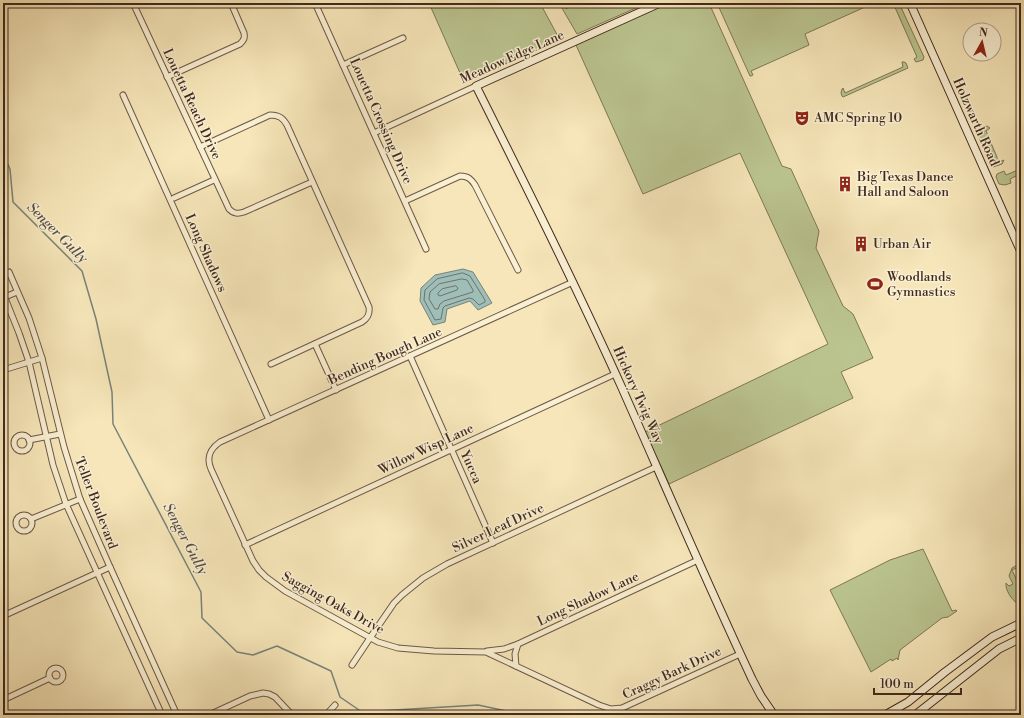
<svg xmlns="http://www.w3.org/2000/svg" width="1024" height="718" font-family="'Libre Bodoni',serif">
	<style>
		.green { fill: #bbc590; stroke: #7e7857 }
		.water { fill: #9ebeb7; stroke: #78837a }
		.lines { fill: none; stroke-linecap: round; stroke-linejoin: round }
		.shore { stroke: #6f746a; stroke-width: 1 }
		.stream { stroke: #78837a; stroke-width: 1.5 }
		.street-casing { stroke: #6e5945; stroke-width: 7 }
		.secondary-casing { stroke: #402a1e; stroke-width: 9 }
		.street { stroke: #f9efd2; stroke-width: 5 }
		.secondary { stroke: #f9efd2; stroke-width: 7 }
		.labels { text-anchor: middle; dominant-baseline: central; stroke-width: 3; stroke-linejoin: round; paint-order: stroke }
		.street-label { font-size: 13px; fill: #402a1e; stroke: #f9efd2 }
		.poi-label { font-size: 13px; fill: #402a1e; stroke: #f9efd2; text-anchor: start }
		.water-label { font-size: 14px; font-style: italic; fill: #584f44; stroke: #f9efd2 }
	</style>
	<rect width="100%" height="100%" fill="#f6e6b9"/>
	<filter id="stains"><feTurbulence type="fractalNoise" baseFrequency=".005" numOctaves="4"/><feColorMatrix values="0 0 0 0 .2 0 0 0 0 .09 0 0 0 0 .02 0 0 0 .5 -.17"/></filter>
	<radialGradient id="worn" r=".72"><stop offset=".6" stop-color="#630" stop-opacity="0"/><stop offset="1" stop-color="#630" stop-opacity=".3"/></radialGradient>
	<!-- green -->
	<g class="green">
		<polygon points="429,3 540,3 560,40 464,82"/>
		<polygon points="559,3 566,3 566,9 576,3 647,3 577,34"/>
		<polygon points="667,3 709,3 782,166 791,169 819,231 816,248 843,306 853,314 873,358 841,372 853,398 669,484 645,432 828,344 740,153 643,194 576,45"/>
		<polygon points="717,3 874,3 805,34 809,45 751,71 753,75 751,76 750,76"/>
		<polygon points="893,3 899,3 924,57 923,60 916,62 914,59 917,57"/>
		<polygon points="902,62 904,62 906,63 908,68 843,97 842,96 841,93 842,89 843,88 845,93 903,67"/>
		<polygon points="987,126 990,128 986,131 999,162 1004,160 1002,164 993,167 991,166 977,134 978,130"/>
		<polygon points="1018,170 1020,174 1010,179 1011,183 1005,185 999,184 996,177 997,174 1004,171 1006,175"/>
		<polygon points="923,549 952,611 956,610 957,611 948,617 942,618 900,650 898,660 897,658 892,661 891,659 871,672 830,590 890,560"/>
		<path d="M1021,563V566L1012,570L1021,590V594L1020,595L1021,597V601L1017,603C1012,600 1005,590 1006,583L1009,586L1013,584L1009,576L1012,568Z"/>
	</g>
	<!-- water -->
	<polygon class="water" points="463,269 473,272 492,303 478,310 470,301 447,309 445,322 433,325 420,301 421,288 435,275"/>
	<g class="lines">
		<!-- shore -->
		<g class="shore">
			<polygon points="463,273 470,276 485,300 485,302 479,305 473,299 469,298 445,306 443,308 441,319 435,320 424,300 425,290 437,279"/>
			<polygon points="462,279 467,280 473,290 473,292 444,301 440,304 438,309 435,309 429,299 430,292 439,284"/>
			<polygon points="456,286 458,288 457,290 440,296 438,295 438,293 442,289"/>
		</g>
		<!-- stream -->
		<polyline class="stream" points="3,154 10,169 13,202 82,271 96,319 112,392 113,424 201,592 202,618 237,652 253,655 277,646 331,671 340,697 362,712 478,705 511,712 514,715"/>
		<defs>
			<g id="street">
				<path d="M133,3L229,209C234,214 238,214 244,212L312,182"/>
				<polyline points="315,3 426,249"/>
				<polyline points="343,65 403,38"/>
				<path d="M167,77L240,44C244,40 245,38 244,33L231,3"/>
				<polyline points="123,95 269,420"/>
				<polyline points="374,133 476,86"/>
				<path d="M200,147L270,115C279,115 283,118 287,125L369,307C370,314 368,318 362,322L271,364"/>
				<polyline points="174,198 214,180"/>
				<path d="M405,201L460,176C468,176 471,179 475,185L518,270"/>
				<polyline points="9,272 29,318 42,358 64,447 80,499 110,567 177,715"/>
				<path d="M573,282L220,442C210,449 206,457 211,469L253,561L259,570L266,577L285,591L378,642L398,648L434,651L486,652L599,705L611,709L622,708L740,654"/>
				<polyline points="3,293 19,333 29,362 53,465 66,504 162,715"/>
				<polyline points="5,297 17,292"/>
				<polyline points="315,344 336,390"/>
				<polyline points="410,356 493,543"/>
				<polyline points="3,370 42,358"/>
				<circle cx="22" cy="443" r="8"/>
				<polyline points="29,440 60,434"/>
				<circle cx="24" cy="523" r="8"/>
				<polyline points="31,519 80,499"/>
				<polyline points="245,545 615,374"/>
				<polyline points="3,616 110,567"/>
				<polyline points="487,651 504,649 518,644 698,560"/>
				<polyline points="352,665 370,638 394,603 402,595 423,578 447,564 656,467"/>
				<polyline points="516,666 515,654 518,644"/>
				<circle cx="56" cy="675" r="7"/>
				<polyline points="3,700 50,678"/>
				<polyline points="209,715 250,696 263,693 269,694 275,697 292,715"/>
				<polyline points="326,715 335,705"/>
			</g>
			<g id="secondary">
				<path d="M660,3L476,86C526,186 576,286 622,388C665,485 707,583 752,679L761,696L774,715"/>
				<polyline points="910,3 1021,252"/>
				<polyline points="885,715 908,702 945,672 992,637 1021,623"/>
				<polyline points="915,715 924,708 999,649 1021,638"/>
			</g>
		</defs>
		<!-- street casing -->
		<use href="#street" class="street-casing"/>
		<!-- secondary casing -->
		<use href="#secondary" class="secondary-casing"/>
		<!-- street -->
		<use href="#street" class="street"/>
		<!-- secondary -->
		<use href="#secondary" class="secondary"/>
	</g>
	<!-- icons -->
	<defs>
		<symbol id="theatre-bare" viewBox="-9 -9 18 18"><path d="M-5-5.5Q0-4 5-5.5V0Q5 5 0 6Q-5 5-5 0ZM-3.3-2.5H-1v1.5H-3.3ZM1-2.5H3.3v1.5H1ZM-2.8 1Q0 5.5 2.8 1Z" fill="#8f2418" stroke="#f9efd2" stroke-width="2.5" paint-order="stroke"/></symbol>
		<symbol id="building-bare" viewBox="-9 -9 18 18"><path d="M-4-6H4V6H1V3H-1V6H-4ZM-2.5-4.3h1.7v1.8h-1.7ZM.8-4.3h1.7v1.8H.8ZM-2.5-1h1.7V.8h-1.7ZM.8-1h1.7V.8H.8Z" fill="#8f2418" stroke="#f9efd2" stroke-width="2.5" paint-order="stroke"/></symbol>
		<symbol id="stadium-bare" viewBox="-9 -9 18 18"><path d="M0-5a6.5 5 0 1 0 0 10a6.5 5 0 1 0 0-10ZM-3.5-1.8h7v3.6h-7Z" fill="#8f2418" stroke="#f9efd2" stroke-width="2.5" paint-order="stroke"/></symbol>
	</defs>
	<g fill-rule="evenodd">
		<use href="#theatre-bare" x="791" y="107" width="22" height="22"/>
		<use href="#building-bare" x="834" y="173" width="22" height="22"/>
		<use href="#building-bare" x="850" y="233" width="22" height="22"/>
		<use href="#stadium-bare" x="864" y="273" width="22" height="22"/>
	</g>
	<g class="labels">
		<!-- street labels -->
		<g class="street-label">
			<text transform="translate(512 57) rotate(-24)">Meadow Edge Lane</text>
			<text transform="translate(192 104) rotate(65)">Louetta Reach Drive</text>
			<text transform="translate(381 121) rotate(66)">Louetta Crossing Drive</text>
			<text transform="translate(976 122) rotate(66)">Holzwarth Road</text>
			<text transform="translate(206 253) rotate(66)">Long Shadows</text>
			<text transform="translate(385 356) rotate(-24)">Bending Bough Lane</text>
			<text transform="translate(638 395) rotate(66)">Hickory Twig Way</text>
			<text transform="translate(426 449) rotate(-25)">Willow Wisp Lane</text>
			<text transform="translate(471 467) rotate(66)">Yucca</text>
			<text transform="translate(96 503) rotate(69)">Teller Boulevard</text>
			<text transform="translate(498 528) rotate(-25)">Silver Leaf Drive</text>
			<text transform="translate(588 599) rotate(-25)">Long Shadow Lane</text>
			<text transform="translate(333 603) rotate(29)">Sagging Oaks Drive</text>
			<text transform="translate(672 673) rotate(-25)">Craggy Bark Drive</text>
		</g>
		<!-- poi labels -->
		<g class="poi-label">
			<text x="814" y="118">AMC Spring 10</text>
			<text x="857" y="177">Big Texas Dance<tspan x="857" dy="15">Hall and Saloon</tspan></text>
			<text x="873" y="244">Urban Air</text>
			<text x="887" y="277">Woodlands<tspan x="887" dy="15">Gymnastics</tspan></text>
		</g>
		<!-- water labels -->
		<g class="water-label">
			<text transform="translate(57 233) rotate(45)">Senger Gully</text>
			<text transform="translate(185 539) rotate(62)">Senger Gully</text>
		</g>
	</g>
	<!-- margin -->
	<rect width="1024" height="718" fill="none" stroke="#f6e6b9" stroke-width="16"/>
	<rect x="4" y="4" width="1016" height="710" fill="none" stroke="#402a1e" stroke-width="2"/>
	<rect x="8" y="8" width="1008" height="702" fill="none" stroke="#402a1e"/>
	<!-- north arrow -->
	<g transform="translate(982 42) rotate(8)"><circle r="19" fill="#f9efd2" stroke="#afa08a"/>
	<path d="M0-3L7 15L0 10L-7 15Z" fill="#8f2418"/>
	<text y="-6" font-size="11" font-weight="bold" text-anchor="middle" fill="#402a1e">N</text>
	</g>
	<!-- scale -->
	<path d="M874 688v6h87v-6" fill="none" stroke="#402a1e" stroke-width="2"/>
	<text x="880" y="688" font-size="12" fill="#402a1e" stroke="#f9efd2" stroke-width="3" paint-order="stroke">100 m</text>
	<rect width="100%" height="100%" filter="url(#stains)"/>
	<rect width="100%" height="100%" fill="url(#worn)"/>
</svg>
